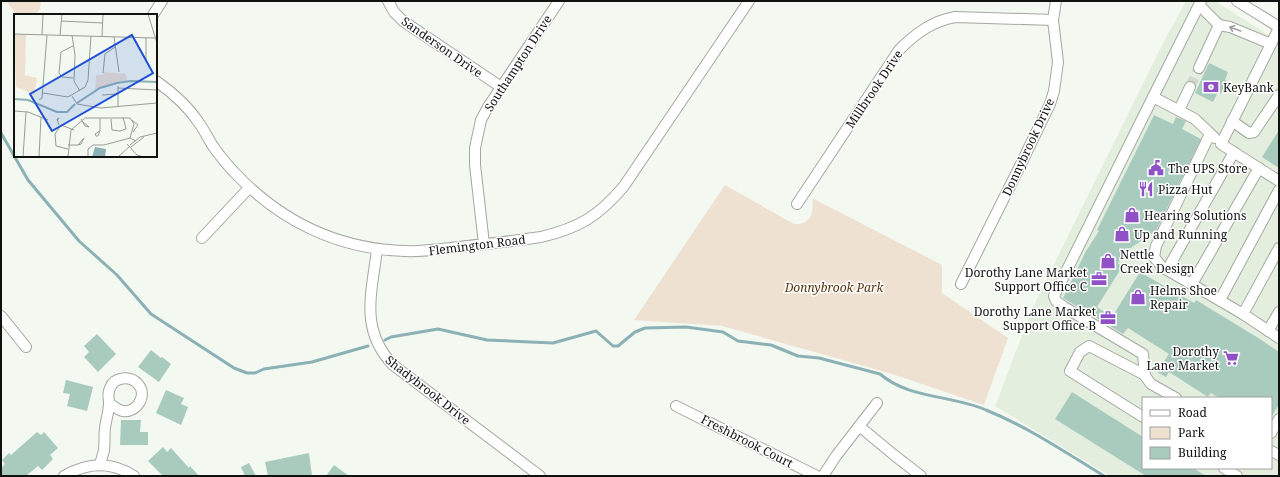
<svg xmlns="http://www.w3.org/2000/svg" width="1280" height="477" font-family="'Noto Serif',serif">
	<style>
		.built { fill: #e4eedf; fill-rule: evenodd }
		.green { fill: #efe1d2 }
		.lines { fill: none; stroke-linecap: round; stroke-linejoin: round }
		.stream { stroke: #8cb1b5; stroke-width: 3 }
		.building { fill: #a9cbbe }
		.minor-tunnel { stroke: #d1d6cf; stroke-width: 10; stroke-dasharray: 10 5; stroke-linecap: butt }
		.minor-casing { stroke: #a3a8a1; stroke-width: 12 }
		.minor { stroke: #fff; stroke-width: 10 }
		.oneway { stroke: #9fa09f }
		.labels { text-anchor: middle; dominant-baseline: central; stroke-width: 3; stroke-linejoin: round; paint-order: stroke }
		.street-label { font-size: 12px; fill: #101210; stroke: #fff }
		.poi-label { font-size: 12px; fill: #101210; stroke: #fff; text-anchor: start }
		.park-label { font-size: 12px; font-style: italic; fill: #56360d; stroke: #fff }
		.inset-river { fill: none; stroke: #8cb1b5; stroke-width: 2 }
		.inset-road { fill: none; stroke: #989d97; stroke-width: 1 }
		.view { fill: #1d4ed8; fill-opacity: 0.15; stroke: #1d4ed8; stroke-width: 2 }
		.inset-edge { fill: none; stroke: #101210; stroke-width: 2 }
	</style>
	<rect width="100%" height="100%" fill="#f3f9f1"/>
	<!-- built -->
	<path class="built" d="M1186,1H1215L1279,42V476H1110L995,406L1033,307L1162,45ZM1143,398H1271V468H1143Z"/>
	<!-- green -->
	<g class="green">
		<polygon points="6,1 41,1 40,9 35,15 17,15"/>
		<path d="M725,185L794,224C811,225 814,213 812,198L942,265V293L1008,338L984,405L892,374L722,326L634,320Z"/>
	</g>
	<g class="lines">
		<!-- stream -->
		<g class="stream">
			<polyline points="1,133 28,180 79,241 117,275 151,314 234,368 247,373 255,373 264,369 312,362 368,346"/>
			<path d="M385,340L391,337L438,329L487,340L553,343L596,331L613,346H618L635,332L645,328L686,327L723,332L738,341L771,345L798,356L819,358L880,374C909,399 952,395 986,410C1028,427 1065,452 1104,476"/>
		</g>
	</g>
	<!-- building -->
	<g class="building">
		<polygon points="1209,63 1228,72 1225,80 1227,81 1221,94 1218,92 1213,102 1195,93"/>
		<polygon points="1154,115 1173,124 1176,117 1186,121 1182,129 1201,139 1156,231 1129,249 1118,263 1122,267 1097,307 1112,317 1140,272 1166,287 1166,288 1181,298 1182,296 1194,303 1196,300 1260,339 1279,352 1279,405 1271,417 1271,398 1219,398 1211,393 1208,397 1169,372 1166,377 1157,372 1169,354 1128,328 1123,334 1063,298 1086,251 1099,231 1097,230"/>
		<polygon points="1279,130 1279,168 1262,157"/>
		<polygon points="97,334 116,354 98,372 84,357 89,352 84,346"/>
		<polygon points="151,350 161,358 162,357 171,364 159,382 138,367"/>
		<polygon points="66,380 93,387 87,411 67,406 70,394 63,393"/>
		<polygon points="166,390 184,398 181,404 188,407 181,425 156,413"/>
		<polygon points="1072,392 1143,437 1143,468 1193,468 1206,476 1146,476 1055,419"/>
		<polygon points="121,420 141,420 140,432 148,432 148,445 120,445"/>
		<polygon points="37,432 41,435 44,432 58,448 50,455 53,459 42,470 38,466 26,476 1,476 1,468 5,464 2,460 9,453 11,455"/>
		<polygon points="163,447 167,452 171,448 189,468 190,466 199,476 163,476 148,461"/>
		<polygon points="309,453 312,476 268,476 265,462"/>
		<polygon points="249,463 256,476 245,476 241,467"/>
		<polygon points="334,465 349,476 326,476"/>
	</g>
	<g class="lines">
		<!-- minor-tunnel -->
		<polyline class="minor-tunnel" points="1190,87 1199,68"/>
		<defs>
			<g id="minor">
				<polyline points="388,1 394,12 403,21 501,87"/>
				<polyline points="1201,1 1153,97 1195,119 1215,138"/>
				<polyline points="1237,1 1279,27"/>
				<polyline points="1199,5 1219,25"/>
				<polyline points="153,15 162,1"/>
				<polyline points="1279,28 1221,144 1279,181"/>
				<polyline points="1199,68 1219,25 1230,27 1271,44"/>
				<path d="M156,81C173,93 188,106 199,123C205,131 209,141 215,149C221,157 227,165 234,172C280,221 338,249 405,251C423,252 441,249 459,247C487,244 514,241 541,237C579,228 599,216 624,186L749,1"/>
				<polyline points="1153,97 1054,296 1056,301 1064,307 1143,354 1145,376 1151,384 1176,398"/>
				<polyline points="1179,110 1190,87"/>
				<polyline points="1232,121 1249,133 1254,132 1279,95"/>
				<polyline points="1210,134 1156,246 1154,257 1162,267 1243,314 1279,338"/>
				<path d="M797,204L899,50C915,34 932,21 955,17L1053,20"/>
				<polyline points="202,238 249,188"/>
				<polyline points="484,244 475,165 475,148 481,120 488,107 559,1"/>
				<path d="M377,249C372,293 359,329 393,365L540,476"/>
				<polyline points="1167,270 1234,152"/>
				<polyline points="961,284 1019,168 1050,104 1054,91 1058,62 1053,20 1056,1"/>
				<polyline points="1192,284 1259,168"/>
				<polyline points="1220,300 1279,190"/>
				<polyline points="1243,314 1279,248"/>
				<polyline points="1,316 26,347"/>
				<polyline points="1268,331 1279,312"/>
				<polyline points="676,406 817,476"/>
				<polyline points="1143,417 1070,371 1080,352 1089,346 1145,375"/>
				<polyline points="859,426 894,455 921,476"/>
				<polyline points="1271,433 1279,419"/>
				<polyline points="1271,451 1279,455"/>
				<path d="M100,464C101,460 103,455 104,450C105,442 104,435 105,428C106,420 109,411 109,403C109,398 107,394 110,388C114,377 130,375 138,384C148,395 137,413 123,411C118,410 113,406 109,403"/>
				<polyline points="1224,468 1237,476"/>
				<path d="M64,476C88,462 111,461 134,476"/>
				<polyline points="823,476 836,456 877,403"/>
			</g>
		</defs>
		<!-- minor casing -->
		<use href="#minor" class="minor-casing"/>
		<!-- minor -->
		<use href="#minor" class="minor"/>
	</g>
	<!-- one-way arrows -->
	<defs><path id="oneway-shaft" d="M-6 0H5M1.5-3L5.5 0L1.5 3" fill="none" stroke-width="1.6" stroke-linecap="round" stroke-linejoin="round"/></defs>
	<use class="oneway" href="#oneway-shaft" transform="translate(1235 29) rotate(-160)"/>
	<!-- icons -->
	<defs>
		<symbol id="bank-bare" viewBox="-9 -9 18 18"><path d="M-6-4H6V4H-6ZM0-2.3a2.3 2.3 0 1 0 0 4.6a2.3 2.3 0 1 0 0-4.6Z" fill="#9051c7" stroke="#fff" stroke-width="2.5" paint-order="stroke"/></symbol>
		<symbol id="civic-bare" viewBox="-9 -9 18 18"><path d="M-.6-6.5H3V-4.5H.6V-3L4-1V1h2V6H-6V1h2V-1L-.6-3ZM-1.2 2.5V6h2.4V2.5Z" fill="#9051c7" stroke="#fff" stroke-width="2.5" paint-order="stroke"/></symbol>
		<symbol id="restaurant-bare" viewBox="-9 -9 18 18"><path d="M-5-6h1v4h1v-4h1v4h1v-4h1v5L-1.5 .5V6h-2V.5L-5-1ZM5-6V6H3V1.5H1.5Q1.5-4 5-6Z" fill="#9051c7" stroke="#fff" stroke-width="2.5" paint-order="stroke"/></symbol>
		<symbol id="shop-bare" viewBox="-9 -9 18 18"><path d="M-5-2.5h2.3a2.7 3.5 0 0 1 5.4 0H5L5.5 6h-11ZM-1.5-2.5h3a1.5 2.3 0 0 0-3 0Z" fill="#9051c7" stroke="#fff" stroke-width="2.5" paint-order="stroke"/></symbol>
		<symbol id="office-bare" viewBox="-9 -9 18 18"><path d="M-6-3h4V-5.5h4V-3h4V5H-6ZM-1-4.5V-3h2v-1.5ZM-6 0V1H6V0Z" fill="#9051c7" stroke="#fff" stroke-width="2.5" paint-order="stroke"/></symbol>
		<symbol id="supermarket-bare" viewBox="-9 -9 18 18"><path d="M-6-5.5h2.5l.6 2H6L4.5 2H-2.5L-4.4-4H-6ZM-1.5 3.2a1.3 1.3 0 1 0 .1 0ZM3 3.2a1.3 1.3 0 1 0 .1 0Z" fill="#9051c7" stroke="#fff" stroke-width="2.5" paint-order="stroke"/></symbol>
	</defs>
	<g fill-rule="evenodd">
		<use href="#bank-bare" x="1200" y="76" width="22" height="22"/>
		<use href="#civic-bare" x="1145" y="157" width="22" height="22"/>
		<use href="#restaurant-bare" x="1135" y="178" width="22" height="22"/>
		<use href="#shop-bare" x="1121" y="204" width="22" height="22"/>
		<use href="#shop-bare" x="1111" y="223" width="22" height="22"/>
		<use href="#shop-bare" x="1097" y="250" width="22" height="22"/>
		<use href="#office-bare" x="1088" y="268" width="22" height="22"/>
		<use href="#shop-bare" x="1127" y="286" width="22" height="22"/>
		<use href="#office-bare" x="1097" y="307" width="22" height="22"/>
		<use href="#supermarket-bare" x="1220" y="347" width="22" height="22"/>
	</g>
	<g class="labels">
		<!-- street labels -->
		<g class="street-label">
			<text transform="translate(442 47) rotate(35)">Sanderson Drive</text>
			<text transform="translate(518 63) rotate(-57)">Southampton Drive</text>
			<text transform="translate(874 89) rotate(-56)">Millbrook Drive</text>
			<text transform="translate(1028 147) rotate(-65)">Donnybrook Drive</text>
			<text transform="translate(477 245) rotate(-7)">Flemington Road</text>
			<text transform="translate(428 390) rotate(38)">Shadybrook Drive</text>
			<text transform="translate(747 441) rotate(27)">Freshbrook Court</text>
		</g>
		<!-- poi labels -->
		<g class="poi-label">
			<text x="1223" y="87">KeyBank</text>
			<text x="1168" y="168">The UPS Store</text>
			<text x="1158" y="189">Pizza Hut</text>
			<text x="1144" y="215">Hearing Solutions</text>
			<text x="1134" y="234">Up and Running</text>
			<text x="1120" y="254">Nettle<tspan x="1120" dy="14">Creek Design</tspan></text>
			<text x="1087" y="272" text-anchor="end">Dorothy Lane Market<tspan x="1087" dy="14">Support Office C</tspan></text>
			<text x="1150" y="290">Helms Shoe<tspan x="1150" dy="14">Repair</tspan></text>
			<text x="1096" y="311" text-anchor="end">Dorothy Lane Market<tspan x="1096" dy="14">Support Office B</tspan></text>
			<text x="1219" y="351" text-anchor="end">Dorothy<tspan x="1219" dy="14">Lane Market</tspan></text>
		</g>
		<!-- park labels -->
		<g class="park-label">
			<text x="834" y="287">Donnybrook Park</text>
		</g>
	</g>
	<!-- overview -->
	<g transform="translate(14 14)">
		<rect width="143" height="143" fill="#f3f9f1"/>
		<path d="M0,20H12L11,61L23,64L20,81L2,73ZM90,58L112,60L113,67L81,76L82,61H89Z" fill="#efe1d2"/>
		<path d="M81,133L92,135L91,143H78Z" fill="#8cb1b5"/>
		<path class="inset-river" d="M0,85L14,86L43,98H53L61,90M63,89L86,74L103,69L117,67L143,68"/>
		<path class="inset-road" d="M134,0L143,29M47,7L89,9M0,20L141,24M28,21L29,0M46,21L48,0M58,21L61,41L60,67L66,77M88,22L89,0M100,23L105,58M59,32L47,38L45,59L48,63L59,64M132,48V24M89,59L91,40L101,33M104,74L143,76M29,79L54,83L71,73L74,66L77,22M88,81L103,80M58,82L63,90L87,94L143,89M25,86L28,84L33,21M104,93V72M0,97L14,98L34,106M67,105L71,112L75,113L69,108M97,105L98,116L106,117L112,115L109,103M118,106L124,111L119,118M43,107L45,104L43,105L45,111M86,117L84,122H82L81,120ZM86,117V104M113,130L123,141L130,143M54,131H64L67,130L70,124L64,131M116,131L126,123L143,119M117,133L130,123M54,135L42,132L41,120L47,111L60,116M9,143L12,98M25,143L27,103M54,143L57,116L71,104H116L120,110L116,124M74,143V135L79,131H90L116,124L122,127M104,143L116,132"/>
		<path class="view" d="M118,21L139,59L38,117L16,80Z"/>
		<rect width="143" height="143" class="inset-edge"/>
	</g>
	<!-- border -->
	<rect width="1280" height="477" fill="none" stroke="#101210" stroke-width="4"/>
	<!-- legend -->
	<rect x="1142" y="397" width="130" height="72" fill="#ffffff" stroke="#9fa09f"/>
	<rect x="1150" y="410" width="20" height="6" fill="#ffffff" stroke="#9fa09f"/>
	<text x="1178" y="417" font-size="12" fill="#101210">Road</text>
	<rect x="1150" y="427" width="20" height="12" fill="#efe1d2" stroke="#9fa09f"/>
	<text x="1178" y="437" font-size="12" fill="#101210">Park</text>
	<rect x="1150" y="447" width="20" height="12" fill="#a9cbbe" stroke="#9fa09f"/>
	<text x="1178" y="457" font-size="12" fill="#101210">Building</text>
</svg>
